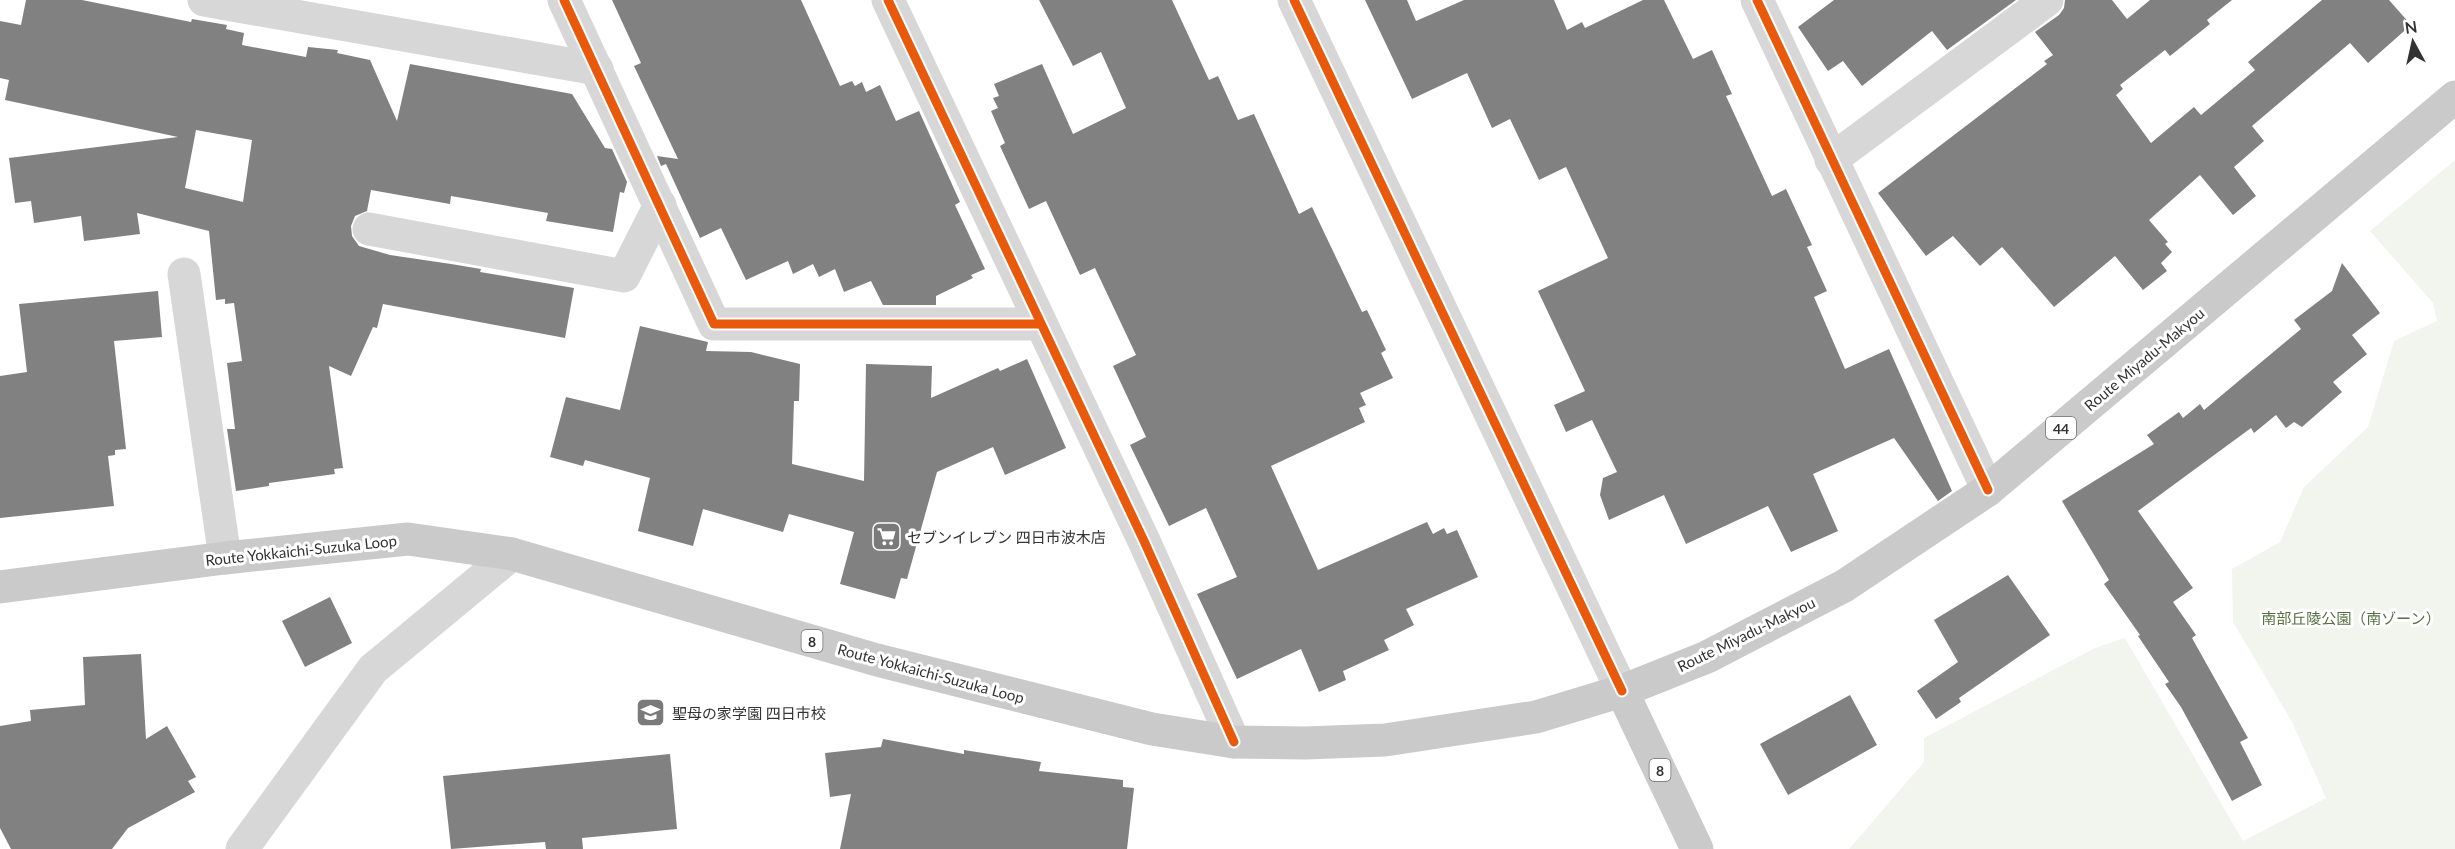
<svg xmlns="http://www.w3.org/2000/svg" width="2455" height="849" font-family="Lato,'Noto Sans JP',sans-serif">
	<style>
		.green { fill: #f1f5ed }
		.building { fill: #818181; fill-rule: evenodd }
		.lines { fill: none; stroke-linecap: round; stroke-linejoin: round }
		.minor { stroke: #d7d7d7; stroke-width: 33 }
		.major { stroke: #cacaca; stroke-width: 33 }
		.cycleway-casing { stroke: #fff; stroke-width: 13 }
		.cycleway { stroke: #e8590c; stroke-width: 9 }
		.labels { text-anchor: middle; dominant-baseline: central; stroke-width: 6; stroke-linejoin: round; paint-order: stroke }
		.shield { fill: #fff; stroke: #707070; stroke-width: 1.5 }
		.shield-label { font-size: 14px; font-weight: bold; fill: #333 }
		.street-label { font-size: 15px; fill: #333; stroke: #fff }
		.poi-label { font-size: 15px; fill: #333; stroke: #fff; text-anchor: start }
		.park-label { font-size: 15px; fill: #56703f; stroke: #fff }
	</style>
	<rect width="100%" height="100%" fill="#fff"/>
	<!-- green -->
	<polygon class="green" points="2455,160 2455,849 1849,849 1924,762 1924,738 2095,648 2125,638 2243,841 2326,798 2292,722 2233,622 2232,569 2280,542 2304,487 2368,427 2394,341 2437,321 2433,303 2370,231"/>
	<!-- building -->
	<g class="building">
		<path d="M26,0H82L191,22L192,19L227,25L226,29L244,33L242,45L306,57L308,47L338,50L337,53L370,60L397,121L410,64L572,94L605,148L612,149L627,182L624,193L620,192L613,232L546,221L548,213L451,196L450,204L371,190L367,211L355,216L351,226L352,236L359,246L390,255L451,264L481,269L480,272L574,288L565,338L383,304L377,328L373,327L351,376L329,366L343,468L334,469L335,474L269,483V486L236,491L227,429H235L227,363L242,361L234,303L225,304V299L216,300L209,231L137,213L140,234L84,241L81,216L34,223L31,201L15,203L9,158L178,137L5,100L9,80L0,78V21L21,25ZM196,130L252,140L243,202L185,188Z"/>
		<polygon points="612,0 801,0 840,86 852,81 855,86 862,82 866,92 880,85 896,121 919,111 960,202 955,205 985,269 971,275 973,278 936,296 936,305 883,305 871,281 844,292 835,269 819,277 813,264 793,274 788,261 746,280 721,228 700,238 666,164 661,166 657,156 678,159 634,66 641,63"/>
		<polygon points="1039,0 1172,0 1209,80 1218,76 1238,120 1254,114 1299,214 1312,207 1362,312 1367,310 1386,350 1381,353 1393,378 1360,393 1366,405 1359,408 1365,422 1271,466 1318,570 1427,522 1433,534 1444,528 1447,534 1457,530 1478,577 1406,609 1414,625 1384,640 1389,650 1343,671 1346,680 1319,692 1301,649 1237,679 1197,594 1237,577 1206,508 1169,526 1130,445 1146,437 1113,366 1136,355 1095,268 1080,275 1046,201 1029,209 1000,146 1005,143 991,111 998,108 993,98 999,96 994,84 1042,64 1073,134 1126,108 1101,52 1073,66"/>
		<polygon points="1365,0 1407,0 1416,21 1464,0 1554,0 1567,30 1582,22 1585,28 1643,0 1664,0 1693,59 1712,50 1732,94 1726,96 1772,196 1786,189 1812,245 1807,247 1827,291 1814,297 1845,369 1889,349 1952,491 1938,501 1894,438 1813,474 1838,531 1791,552 1768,506 1686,544 1664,495 1609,520 1600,495 1603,478 1617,472 1592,420 1566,432 1554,405 1585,391 1538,291 1608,258 1566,167 1539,180 1510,119 1492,128 1467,73 1412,99"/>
		<polygon points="1834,0 2016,0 1947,50 1932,31 1862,86 1843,61 1828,71 1798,27"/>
		<polygon points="2065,0 2112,0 2127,19 2150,0 2232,0 2207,20 2210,24 2170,56 2165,50 2120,85 2123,89 2116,95 2151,143 2194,107 2201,115 2255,70 2248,62 2322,0 2389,0 2411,25 2368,63 2350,43 2252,126 2264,141 2234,167 2256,196 2233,215 2200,175 2149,220 2168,242 2165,244 2172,252 2161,263 2167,271 2143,290 2115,256 2054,307 2002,247 1980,266 1953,236 1926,256 1878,193 2047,64 2044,61 2053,55 2035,32 2059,15 2064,8"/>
		<polygon points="2342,263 2380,313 2352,335 2367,354 2333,382 2342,392 2302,427 2294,422 2286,428 2276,415 2254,433 2251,428 2138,511 2193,588 2173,602 2196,635 2192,638 2248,738 2240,742 2262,785 2232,801 2181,707 2165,684 2169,682 2138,636 2140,635 2104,584 2109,580 2062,501 2154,444 2147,435 2179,412 2183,418 2200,404 2204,410 2301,329 2294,320 2332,291"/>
		<polygon points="158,291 162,337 114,341 126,449 115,450 115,455 108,456 114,506 0,518 0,376 27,372 19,304"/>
		<polygon points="640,326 708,342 706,351 751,352 800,364 799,401 794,401 792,464 864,481 866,364 932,366 931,398 998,368 1000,371 1027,359 1066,448 1005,475 993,447 937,472 907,579 901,578 895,599 840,584 854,532 789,514 783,532 703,509 693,546 638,531 650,478 585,460 583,466 550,457 566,397 620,410"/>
		<polygon points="2008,575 2050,635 1959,698 1961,702 1936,719 1917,691 1958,662 1934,620"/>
		<polygon points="330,597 352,643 305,667 282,621"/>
		<polygon points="141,654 146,739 167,726 196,777 188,781 195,792 128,828 112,849 11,849 0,828 0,726 31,721 30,710 85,705 83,657"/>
		<polygon points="1850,695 1877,745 1788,795 1760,744"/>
		<polygon points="883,739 964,754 964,750 1041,762 1039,771 1123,780 1123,787 1134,788 1127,849 840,849 851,794 830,797 825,753 881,747"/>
		<polygon points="670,754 677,829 582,838 583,849 546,849 545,842 451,849 443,776"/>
	</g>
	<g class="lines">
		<!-- minor -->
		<g class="minor">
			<polyline points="204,0 597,69"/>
			<polyline points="564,0 714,324 1040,324"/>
			<polyline points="888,0 1144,541 1234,742"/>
			<polyline points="1294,0 1622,691"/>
			<polyline points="1757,0 1988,490"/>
			<polyline points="1831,160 2047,0"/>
			<polyline points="369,229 624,276 660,205"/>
			<polyline points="184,274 225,558"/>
			<polyline points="242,849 373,669 512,554"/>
		</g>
		<!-- major -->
		<g class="major">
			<polyline points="0,587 225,558 408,539 512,554 877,660 1152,729 1234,742 1305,743 1385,740 1536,717 1622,691 1707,657 1844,586 1988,490 2455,97"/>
			<polyline points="1622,691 1697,849"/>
		</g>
		<defs>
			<g id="cycleway">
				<polyline points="564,0 714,324 1040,324"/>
				<polyline points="888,0 1144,541 1234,742"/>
				<polyline points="1294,0 1622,691"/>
				<polyline points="1757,0 1988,490"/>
			</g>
		</defs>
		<!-- cycleway casing -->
		<use href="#cycleway" class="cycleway-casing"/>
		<!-- cycleway -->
		<use href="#cycleway" class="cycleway"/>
	</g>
	<!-- icons -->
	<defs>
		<symbol id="supermarket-square" viewBox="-11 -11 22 22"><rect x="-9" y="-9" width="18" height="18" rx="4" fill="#7a7a7a" stroke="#fff"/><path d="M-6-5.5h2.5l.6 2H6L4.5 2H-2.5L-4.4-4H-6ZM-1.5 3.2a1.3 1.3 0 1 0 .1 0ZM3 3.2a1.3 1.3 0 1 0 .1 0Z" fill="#fff"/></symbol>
		<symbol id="school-square" viewBox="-11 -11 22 22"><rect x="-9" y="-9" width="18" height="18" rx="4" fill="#7a7a7a" stroke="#fff"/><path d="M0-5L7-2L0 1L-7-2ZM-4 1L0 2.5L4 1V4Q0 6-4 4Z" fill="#fff"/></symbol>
	</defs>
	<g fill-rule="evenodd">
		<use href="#supermarket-square" x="870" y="520" width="33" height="33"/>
		<use href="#school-square" x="634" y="696" width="33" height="33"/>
	</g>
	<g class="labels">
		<!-- shield labels -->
		<g class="shield">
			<rect x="2046" y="417" width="30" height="22" rx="4.5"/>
			<rect x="801.5" y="630" width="21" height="22" rx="4.5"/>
			<rect x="1649.5" y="759" width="21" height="22" rx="4.5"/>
		</g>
		<g class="shield-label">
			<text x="2061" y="428">44</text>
			<text x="812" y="641">8</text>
			<text x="1660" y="770">8</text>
		</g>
		<!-- street labels -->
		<g class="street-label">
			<text transform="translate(2144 359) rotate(-40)">Route Miyadu-Makyou</text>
			<text transform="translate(301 550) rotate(-6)">Route Yokkaichi-Suzuka Loop</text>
			<text transform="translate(1746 634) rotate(-26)">Route Miyadu-Makyou</text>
			<text transform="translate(931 673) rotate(15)">Route Yokkaichi-Suzuka Loop</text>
		</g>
		<!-- poi labels -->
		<g class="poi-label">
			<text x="907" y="537">セブンイレブン 四日市波木店</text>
			<text x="672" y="713">聖母の家学園 四日市校</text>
		</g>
		<!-- park labels -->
		<g class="park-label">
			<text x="2351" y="618">南部丘陵公園（南ゾーン）</text>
		</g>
	</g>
	<!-- north arrow -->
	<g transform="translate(2413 42) rotate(352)" stroke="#ffffff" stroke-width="4.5" paint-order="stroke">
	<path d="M0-4.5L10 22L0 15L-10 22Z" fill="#333333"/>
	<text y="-9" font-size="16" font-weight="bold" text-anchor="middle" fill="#333333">N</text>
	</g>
</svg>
